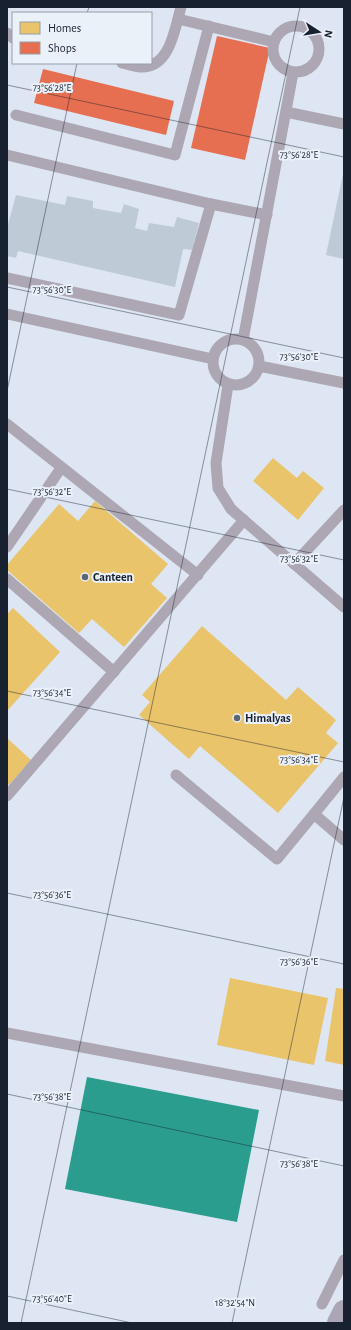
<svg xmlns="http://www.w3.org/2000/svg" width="351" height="1330" font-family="'Alegreya Sans',sans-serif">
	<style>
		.homes { fill: #e9c46a }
		.shops { fill: #e76f51 }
		.schools { fill: #2a9d8f }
		.building { fill: #becad5 }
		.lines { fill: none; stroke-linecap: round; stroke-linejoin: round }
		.lane { stroke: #ada7b4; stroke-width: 11 }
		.secondary { stroke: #aba6b5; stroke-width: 22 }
		.ticks { fill: none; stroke: #18212f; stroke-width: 1; stroke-opacity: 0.45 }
		.poi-dot { fill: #5d6674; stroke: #ebf1f9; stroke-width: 1.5 }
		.labels { text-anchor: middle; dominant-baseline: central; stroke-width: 4; stroke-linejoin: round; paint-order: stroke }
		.poi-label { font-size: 12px; font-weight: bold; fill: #18212f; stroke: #ebf1f9; text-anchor: start }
		.ticks-label { font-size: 10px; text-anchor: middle; fill: #18212f; stroke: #ebf1f9; stroke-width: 4; stroke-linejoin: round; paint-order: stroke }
	</style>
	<rect width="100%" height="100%" fill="#dee6f3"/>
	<!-- homes -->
	<g class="homes">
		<polygon points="273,458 297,478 303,471 324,488 298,520 253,481"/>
		<polygon points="95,501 168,564 151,584 167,598 124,647 92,619 79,633 7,570 7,565 59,504 78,521"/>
		<polygon points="13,608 60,652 7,711 7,614"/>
		<polygon points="202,626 286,700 298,687 336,720 326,733 338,743 278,813 200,746 189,759 139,715 150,702 142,695"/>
		<polygon points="7,738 31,760 9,785 7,783"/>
		<polygon points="230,978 328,998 314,1065 217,1045"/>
		<polygon points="336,988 344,989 344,1065 325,1061"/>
	</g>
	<!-- shops -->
	<g class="shops">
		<polygon points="217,36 270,48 245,160 191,148"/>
		<polygon points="43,69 174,101 166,135 34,103"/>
	</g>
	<!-- schools -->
	<polygon class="schools" points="87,1077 259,1110 237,1222 65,1189"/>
	<!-- building -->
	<g class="building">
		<polygon points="343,174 344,174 344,259 326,255"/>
		<polygon points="16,195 65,205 67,196 93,201 93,208 121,213 124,204 139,209 135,228 147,231 149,223 174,227 177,217 199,223 192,250 183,249 175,287 18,251 16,258 7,256 7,228"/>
	</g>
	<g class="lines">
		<!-- lane -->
		<g class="lane">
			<polyline points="178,19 274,42"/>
			<circle cx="296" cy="49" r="23"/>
			<polyline points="7,33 13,38"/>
			<path d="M122,63C128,64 134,67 140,67C170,69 175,28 181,7"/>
			<polyline points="286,112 344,124"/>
			<polyline points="16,115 175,155 209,26"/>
			<polyline points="7,155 211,204"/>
			<polyline points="7,278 179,315 211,204 267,215"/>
			<polyline points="7,314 213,359"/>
			<circle cx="236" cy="362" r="23"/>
			<polyline points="243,340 293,73"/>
			<polyline points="259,366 344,383"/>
			<polyline points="228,385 216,463 218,488 231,509 344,607"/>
			<polyline points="7,424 198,575"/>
			<polyline points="7,547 61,468"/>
			<polyline points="294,564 344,510"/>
			<polyline points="7,579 114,672"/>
			<polyline points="176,775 277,859 314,814"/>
			<polyline points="344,777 314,814 344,840"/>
			<polyline points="7,796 244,520"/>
			<polyline points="7,1033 344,1096"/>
			<polyline points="322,1304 344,1260"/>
		</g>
		<!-- secondary -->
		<polyline class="secondary" points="338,1323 344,1311"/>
	</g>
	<!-- ticks -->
	<path class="ticks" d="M87,13L89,7M7,85L344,157M7,287L344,358M7,391L77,63M7,489L344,560M7,691L344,762M7,893L344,964M7,1094L344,1166M7,1296L132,1323M21,1323L300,7M232,1323L344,797"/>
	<!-- markers -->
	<g class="poi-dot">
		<circle cx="85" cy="577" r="4"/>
		<circle cx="237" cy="718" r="4"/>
	</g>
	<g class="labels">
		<!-- poi labels -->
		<g class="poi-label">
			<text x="93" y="577">Canteen</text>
			<text x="245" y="718">Himalyas</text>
		</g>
	</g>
	<g class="ticks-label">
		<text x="52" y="91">73°56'28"E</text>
		<text x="299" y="158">73°56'28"E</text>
		<text x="52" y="293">73°56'30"E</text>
		<text x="299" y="360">73°56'30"E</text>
		<text x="52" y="495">73°56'32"E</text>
		<text x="299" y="562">73°56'32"E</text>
		<text x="52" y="696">73°56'34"E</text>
		<text x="299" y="763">73°56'34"E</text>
		<text x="52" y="898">73°56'36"E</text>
		<text x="299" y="965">73°56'36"E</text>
		<text x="52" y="1100">73°56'38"E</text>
		<text x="299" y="1167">73°56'38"E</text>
		<text x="52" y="1302">73°56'40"E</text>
		<text x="235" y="1306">18°32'54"N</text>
	</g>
	<!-- border -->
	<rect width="351" height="1330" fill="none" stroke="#18212f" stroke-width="16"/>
	<!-- legend -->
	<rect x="12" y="12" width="140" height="52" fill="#ebf1f9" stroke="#979ea8"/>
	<rect x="20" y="22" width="20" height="12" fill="#e9c46a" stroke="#979ea8"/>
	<text x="48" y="32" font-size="12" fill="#18212f">Homes</text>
	<rect x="20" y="42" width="20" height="12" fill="#e76f51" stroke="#979ea8"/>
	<text x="48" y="52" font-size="12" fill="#18212f">Shops</text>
	<!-- north arrow -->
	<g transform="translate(319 32) rotate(102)" stroke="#ebf1f9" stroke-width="3" paint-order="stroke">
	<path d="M0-3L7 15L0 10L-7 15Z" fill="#18212f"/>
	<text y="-6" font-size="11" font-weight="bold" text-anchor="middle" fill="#18212f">N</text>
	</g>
</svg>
